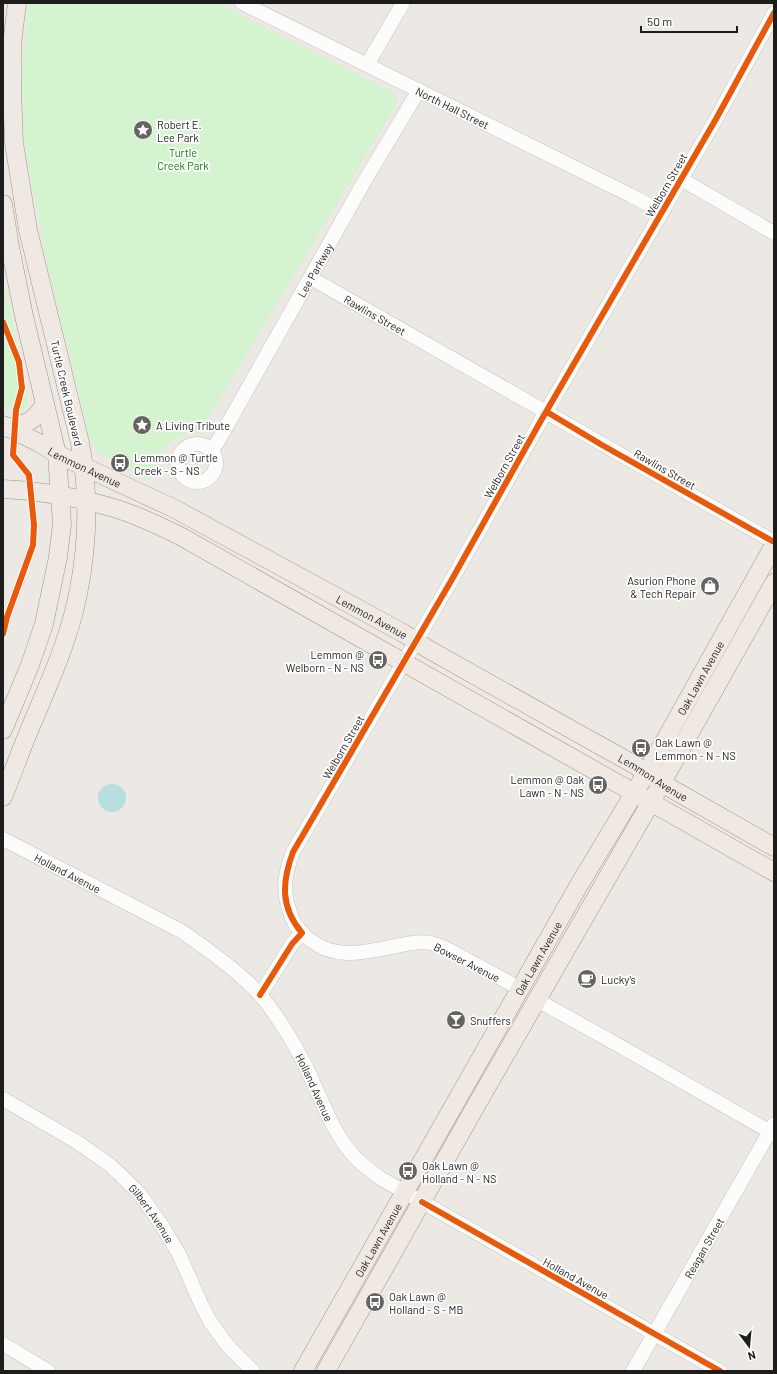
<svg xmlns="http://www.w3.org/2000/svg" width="777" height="1374" font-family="Barlow,sans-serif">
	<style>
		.park { fill: #d4f3cf }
		.water { fill: #b7dee1 }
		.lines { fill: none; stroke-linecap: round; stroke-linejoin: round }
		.minor-casing { stroke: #c4c3c1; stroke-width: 15 }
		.major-casing { stroke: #a29382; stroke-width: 19 }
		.minor { stroke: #fcfcfb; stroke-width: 14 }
		.major { stroke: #f0e9e3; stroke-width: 18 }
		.cycleway-casing { stroke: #fff; stroke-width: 8 }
		.cycleway { stroke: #e8590c; stroke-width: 6 }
		.labels { text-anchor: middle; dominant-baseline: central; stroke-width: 3.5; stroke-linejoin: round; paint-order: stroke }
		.street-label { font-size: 11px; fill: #1d1d1d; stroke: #fff }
		.poi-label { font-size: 11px; fill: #1d1d1d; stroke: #fff; text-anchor: start }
		.park-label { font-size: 11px; fill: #0f8006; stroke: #fff }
	</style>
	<rect width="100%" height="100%" fill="#ece9e5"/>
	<!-- park -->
	<g class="park">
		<path d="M28,3H213L231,10L391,91C396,95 397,97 397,103L198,435C190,432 185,434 178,438C160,448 155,461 150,481L102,455L97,451L90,441L47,264L35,204L24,142L21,80Z"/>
		<path d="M3,283L14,327L28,400C25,418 16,413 3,406Z"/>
	</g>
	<!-- water -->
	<circle class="water" cx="112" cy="798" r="14"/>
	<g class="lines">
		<defs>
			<g id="minor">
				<path id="s1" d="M242,3L630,195L662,212"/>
				<polyline points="367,65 403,3"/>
				<polyline points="681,179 774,233"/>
				<path id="s2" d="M311,278L774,542"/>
				<circle cx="197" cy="463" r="19"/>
				<path id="s3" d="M211,450L217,443L364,182L419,90"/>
				<path id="s4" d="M3,839L181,931C207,949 240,972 261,996C275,1012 294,1043 304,1063C320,1094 330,1130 354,1156C362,1165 371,1171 380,1178L720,1371"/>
				<path d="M520,989C503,979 486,970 469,961C457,954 444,946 431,943C421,941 410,943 401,945C368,951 339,962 310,940C303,934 296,928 293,920C282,894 283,878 293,852L451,581L539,424L716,119L774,13"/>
				<polyline points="260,995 292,944 302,933"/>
				<polyline points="537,1000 618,1045 774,1134"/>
				<path id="s5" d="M3,1099L77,1142L110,1165L139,1193L161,1224L179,1254L201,1304L211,1323L228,1346L253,1371"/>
				<polyline points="3,1344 48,1371"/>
				<path id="s6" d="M633,1371L774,1124"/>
			</g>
			<g id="major">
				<polyline points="3,204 10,247 24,316 57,454 62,524 58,557 44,624 30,665 3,730"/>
				<path id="s7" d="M3,425L39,443L57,454L175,509L403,633L428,649L581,735L635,765L672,789L774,847"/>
				<path d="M8,428C28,424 34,421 45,404"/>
				<path d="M3,489C42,491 82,498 120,510C141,517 162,527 182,537L774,872"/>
				<path d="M3,797C13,773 21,749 31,726C49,683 69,640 78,594C88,545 89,492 80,443L28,230L14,143L12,89V44L17,3"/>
				<path id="s8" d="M303,1371L579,885L654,760L774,545"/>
				<polyline points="326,1371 477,1104 651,802 774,583"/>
			</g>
		</defs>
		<!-- minor casing -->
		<use href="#minor" class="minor-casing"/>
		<!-- major casing -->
		<use href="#major" class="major-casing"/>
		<!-- minor -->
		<use href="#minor" class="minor"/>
		<!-- major -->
		<use href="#major" class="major"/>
		<defs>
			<g id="cycleway">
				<polyline points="3,322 19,362 22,388 16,410 13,455 29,475 34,525 33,545 7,617 3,634"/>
				<polyline points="547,412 602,445 774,542"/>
				<path d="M260,995L292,944L302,933C280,907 282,882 293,852L451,581L539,424L716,119L774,13"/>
				<polyline points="422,1202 720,1371"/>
			</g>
		</defs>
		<!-- cycleway casing -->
		<use href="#cycleway" class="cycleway-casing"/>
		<!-- cycleway -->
		<use href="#cycleway" class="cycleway"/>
	</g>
	<!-- icons -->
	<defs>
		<symbol id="sight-disc" viewBox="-11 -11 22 22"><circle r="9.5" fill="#656463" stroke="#fff"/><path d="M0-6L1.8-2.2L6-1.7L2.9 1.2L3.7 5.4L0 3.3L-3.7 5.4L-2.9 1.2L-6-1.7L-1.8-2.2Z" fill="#fff"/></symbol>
		<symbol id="bus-disc" viewBox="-11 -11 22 22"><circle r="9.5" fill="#656463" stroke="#fff"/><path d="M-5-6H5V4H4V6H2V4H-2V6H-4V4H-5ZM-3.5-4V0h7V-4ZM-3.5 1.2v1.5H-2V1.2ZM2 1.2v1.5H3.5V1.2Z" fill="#fff"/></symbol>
		<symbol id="shop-disc" viewBox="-11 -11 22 22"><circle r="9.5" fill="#656463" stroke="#fff"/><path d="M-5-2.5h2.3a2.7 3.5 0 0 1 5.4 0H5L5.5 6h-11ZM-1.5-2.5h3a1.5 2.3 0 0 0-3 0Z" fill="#fff"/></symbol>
		<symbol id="cafe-disc" viewBox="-11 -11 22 22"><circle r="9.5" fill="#656463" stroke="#fff"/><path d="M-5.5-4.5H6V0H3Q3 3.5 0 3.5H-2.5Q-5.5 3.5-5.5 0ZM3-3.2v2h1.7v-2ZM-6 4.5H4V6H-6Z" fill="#fff"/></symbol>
		<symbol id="bar-disc" viewBox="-11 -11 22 22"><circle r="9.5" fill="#656463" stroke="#fff"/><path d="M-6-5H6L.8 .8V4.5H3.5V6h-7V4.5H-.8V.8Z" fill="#fff"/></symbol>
	</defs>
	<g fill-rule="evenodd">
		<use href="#sight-disc" x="132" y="119" width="22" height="22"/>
		<use href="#sight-disc" x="131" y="414" width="22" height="22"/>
		<use href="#bus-disc" x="109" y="452" width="22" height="22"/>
		<use href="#shop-disc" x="699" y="575" width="22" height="22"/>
		<use href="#bus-disc" x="367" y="649" width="22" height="22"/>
		<use href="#bus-disc" x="630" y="737" width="22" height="22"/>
		<use href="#bus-disc" x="587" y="774" width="22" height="22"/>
		<use href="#cafe-disc" x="576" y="968" width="22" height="22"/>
		<use href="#bar-disc" x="445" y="1009" width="22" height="22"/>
		<use href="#bus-disc" x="397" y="1160" width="22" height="22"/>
		<use href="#bus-disc" x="364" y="1291" width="22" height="22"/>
	</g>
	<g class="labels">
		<!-- street labels -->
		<g class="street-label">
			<text stroke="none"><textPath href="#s1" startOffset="235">North Hall Street</textPath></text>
			<text transform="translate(666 185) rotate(-60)">Welborn Street</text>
			<text stroke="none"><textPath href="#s3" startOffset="208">Lee Parkway</textPath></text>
			<text stroke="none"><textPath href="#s2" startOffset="74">Rawlins Street</textPath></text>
			<text transform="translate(67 393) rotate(77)">Turtle Creek Boulevard</text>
			<text stroke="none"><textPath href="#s7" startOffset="92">Lemmon Avenue</textPath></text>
			<text transform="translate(504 466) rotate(-61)">Welborn Street</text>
			<text transform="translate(665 469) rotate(30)">Rawlins Street</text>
			<text stroke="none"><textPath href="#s7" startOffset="416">Lemmon Avenue</textPath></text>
			<text stroke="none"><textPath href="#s8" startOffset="799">Oak Lawn Avenue</textPath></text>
			<text transform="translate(343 747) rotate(-60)">Welborn Street</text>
			<text stroke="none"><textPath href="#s7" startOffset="740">Lemmon Avenue</textPath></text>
			<text stroke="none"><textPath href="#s4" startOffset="73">Holland Avenue</textPath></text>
			<text stroke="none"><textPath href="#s8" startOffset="475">Oak Lawn Avenue</textPath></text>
			<text transform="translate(467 962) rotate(27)">Bowser Avenue</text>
			<text stroke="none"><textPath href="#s4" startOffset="410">Holland Avenue</textPath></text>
			<text stroke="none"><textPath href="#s5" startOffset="190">Gilbert Avenue</textPath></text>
			<text stroke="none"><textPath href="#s8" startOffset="151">Oak Lawn Avenue</textPath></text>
			<text stroke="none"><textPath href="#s6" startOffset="142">Reagan Street</textPath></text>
			<text transform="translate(576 1278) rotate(29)">Holland Avenue</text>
		</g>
		<!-- poi labels -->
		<g class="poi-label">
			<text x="157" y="124">Robert E.<tspan x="157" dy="13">Lee Park</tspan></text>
			<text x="156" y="425">A Living Tribute</text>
			<text x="134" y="457">Lemmon @ Turtle<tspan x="134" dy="13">Creek - S - NS</tspan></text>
			<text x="696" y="580" text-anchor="end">Asurion Phone<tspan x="696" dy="13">&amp; Tech Repair</tspan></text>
			<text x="364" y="654" text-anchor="end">Lemmon @<tspan x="364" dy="13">Welborn - N - NS</tspan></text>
			<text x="655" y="742">Oak Lawn @<tspan x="655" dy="13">Lemmon - N - NS</tspan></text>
			<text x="584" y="779" text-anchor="end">Lemmon @ Oak<tspan x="584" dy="13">Lawn - N - NS</tspan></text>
			<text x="601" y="979">Lucky's</text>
			<text x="470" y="1020">Snuffers</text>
			<text x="422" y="1165">Oak Lawn @<tspan x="422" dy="13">Holland - N - NS</tspan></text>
			<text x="389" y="1296">Oak Lawn @<tspan x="389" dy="13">Holland - S - MB</tspan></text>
		</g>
		<!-- park labels -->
		<g class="park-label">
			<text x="183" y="152">Turtle<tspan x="183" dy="13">Creek Park</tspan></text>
		</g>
	</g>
	<!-- border -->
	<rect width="777" height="1374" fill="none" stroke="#1d1d1d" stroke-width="8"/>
	<!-- north arrow -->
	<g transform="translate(749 1346) rotate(164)" stroke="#ffffff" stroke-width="3" paint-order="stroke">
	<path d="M0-3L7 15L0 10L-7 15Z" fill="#1d1d1d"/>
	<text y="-6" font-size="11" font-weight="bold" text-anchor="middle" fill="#1d1d1d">N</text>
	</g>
	<!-- scale -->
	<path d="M641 26v6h96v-6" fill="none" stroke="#1d1d1d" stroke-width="2"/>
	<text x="647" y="26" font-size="12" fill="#1d1d1d" stroke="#ffffff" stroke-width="3" paint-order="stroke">50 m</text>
</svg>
